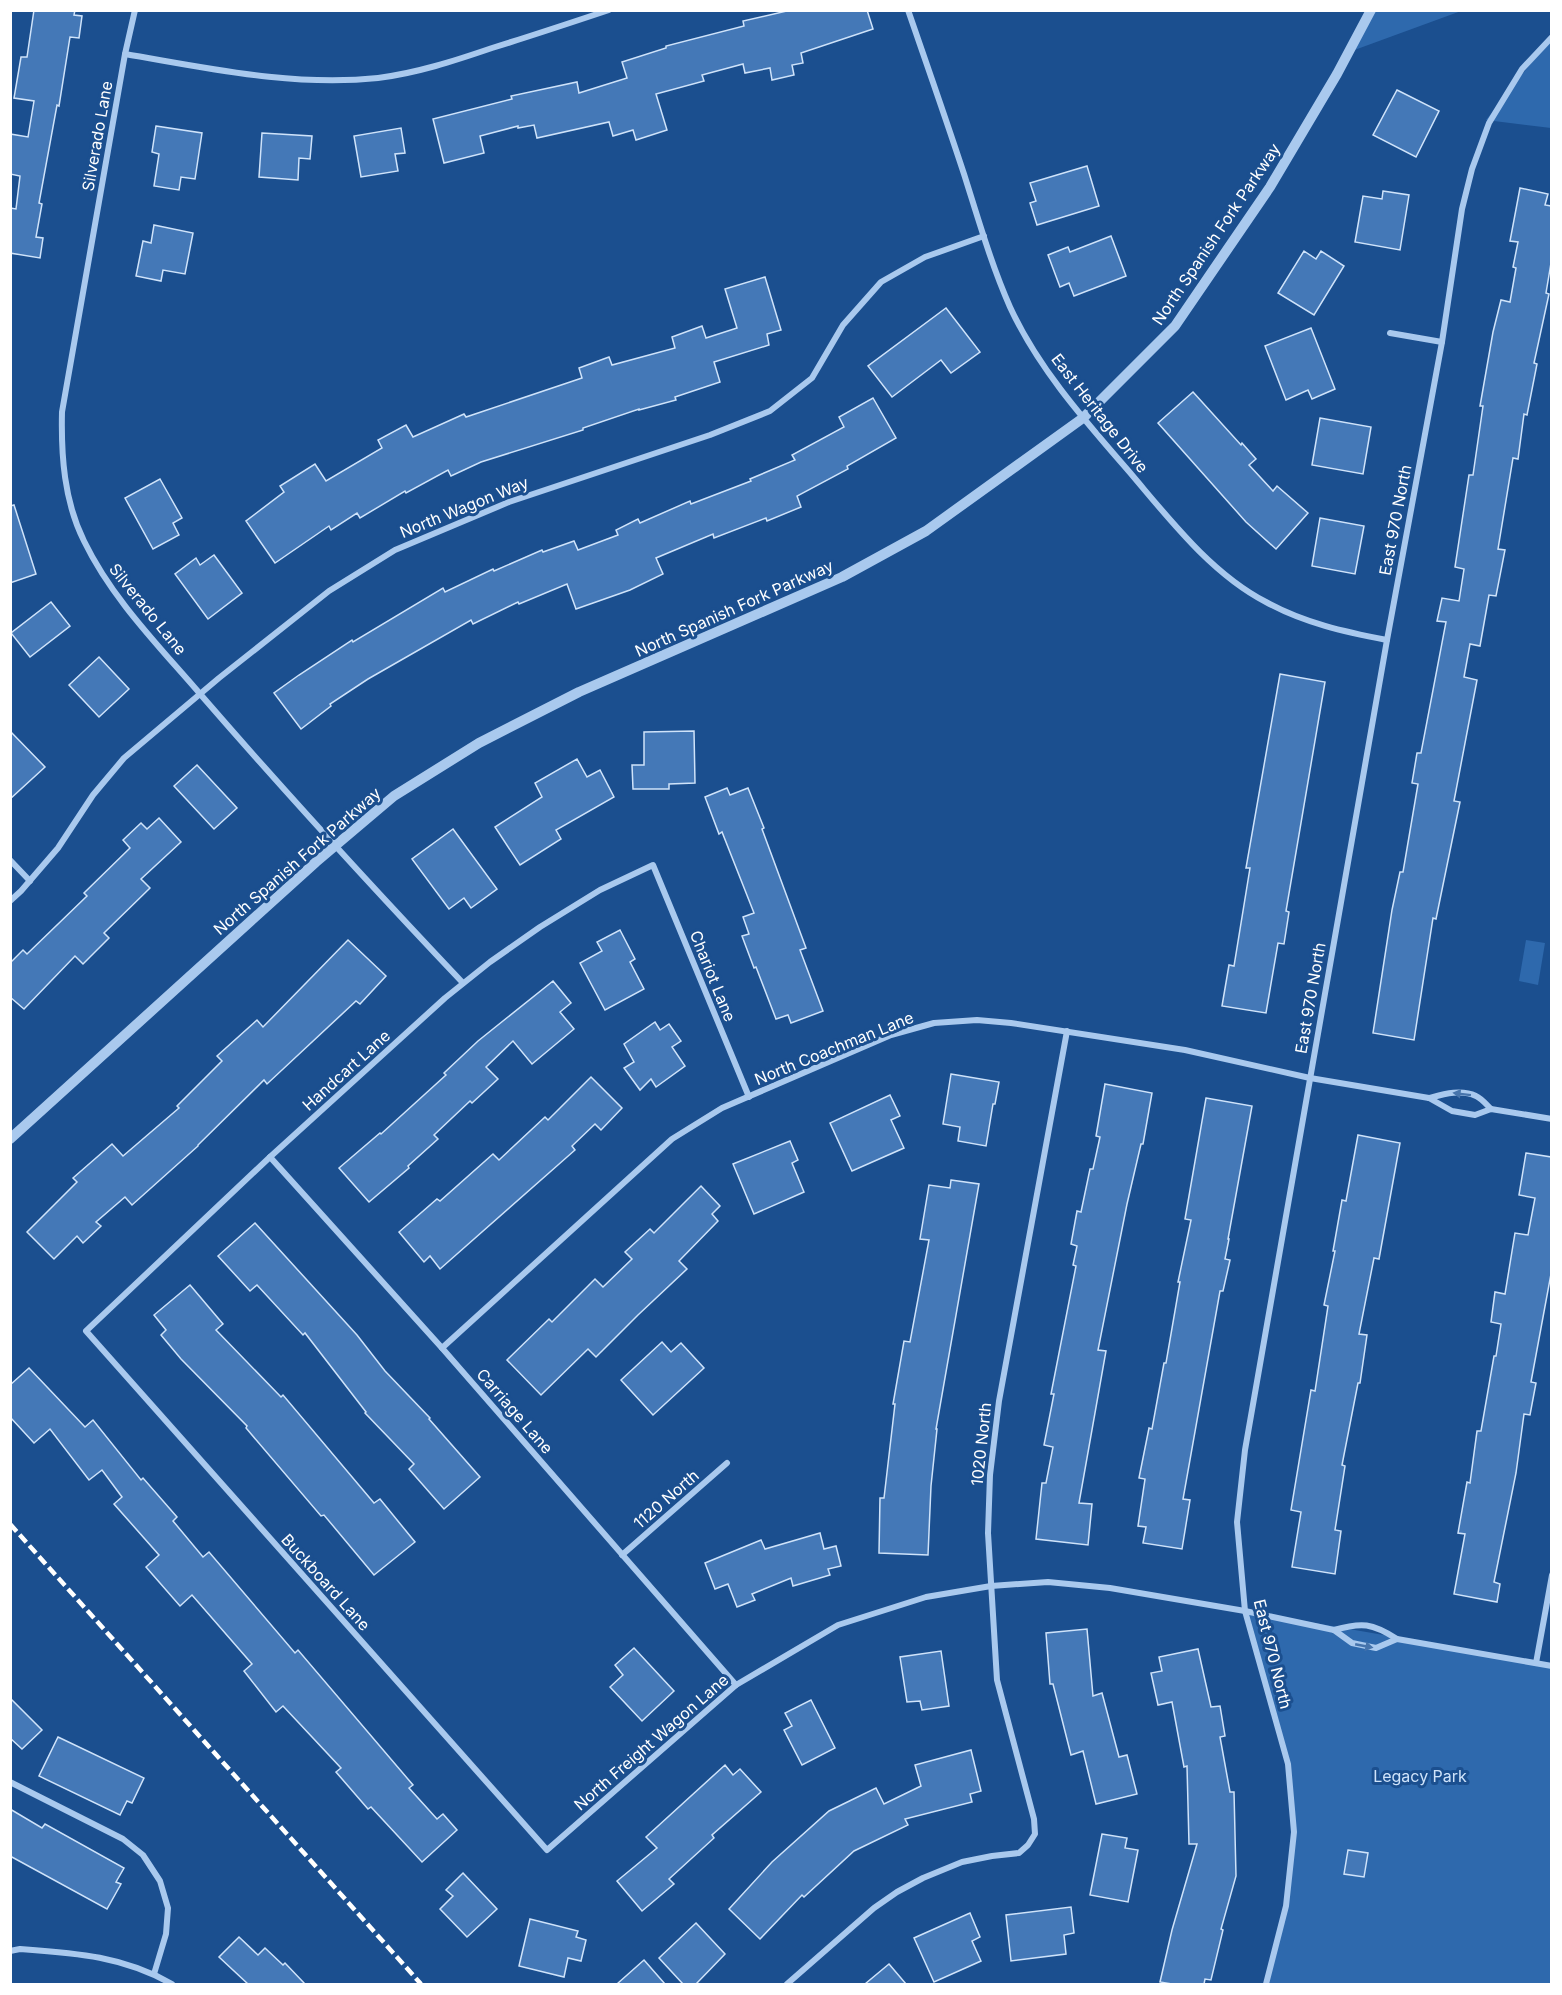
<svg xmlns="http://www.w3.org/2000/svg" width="1562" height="1995" font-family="Inter,sans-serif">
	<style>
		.green { fill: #2e69ad }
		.building { fill: #4478b7; stroke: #cfe3fa; stroke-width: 1.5 }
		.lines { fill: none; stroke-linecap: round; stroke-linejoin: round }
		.minor { stroke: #a9c9ee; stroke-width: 6 }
		.tertiary { stroke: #a9c9ee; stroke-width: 10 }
		.rail { stroke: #fff; stroke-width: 4.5; stroke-dasharray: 10 4.5; stroke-linecap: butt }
		.oneway { fill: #4674ac }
		.labels { text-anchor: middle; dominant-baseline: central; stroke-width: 6; stroke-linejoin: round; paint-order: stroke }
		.street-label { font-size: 16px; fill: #fff; stroke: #1b4f8f }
		.park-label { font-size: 16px; fill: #cfe3fa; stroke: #1b4f8f }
	</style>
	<rect width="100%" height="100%" fill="#1b4f8f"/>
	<!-- green -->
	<g class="green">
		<polygon points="1371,11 1461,11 1349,52"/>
		<polygon points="1551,38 1551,128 1486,120"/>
		<polygon points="1526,940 1545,943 1538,985 1519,981"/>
		<polygon points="1245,1611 1551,1664 1551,1984 1266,1984 1286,1906 1294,1832 1288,1764"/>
	</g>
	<!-- building -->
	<g class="building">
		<polygon points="34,10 75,10 74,15 82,16 79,38 70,37 59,106 57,105 39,203 42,204 36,237 43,238 40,258 10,253 10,208 16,209 20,176 10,174 10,134 28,137 34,101 14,98 21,57 27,57"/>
		<polygon points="791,10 867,10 873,29 801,53 803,63 792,65 794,75 772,80 770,68 745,73 743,64 702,75 704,81 656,94 667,130 636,140 633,130 613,136 609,122 537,138 534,125 518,128 518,126 480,136 484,153 444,163 433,119 512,99 511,96 577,82 579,93 627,78 622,62 666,48 666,46 744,26 743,21"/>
		<polygon points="1397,90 1439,111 1416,157 1373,135"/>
		<polygon points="156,126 202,133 195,179 181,177 179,190 154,186 159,154 152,152"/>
		<polygon points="401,128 405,153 395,154 398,171 361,177 354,136"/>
		<polygon points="262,133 312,136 310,159 299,158 298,180 259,177"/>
		<polygon points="1087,166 1099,206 1037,225 1030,203 1036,201 1030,183"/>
		<polygon points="1520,188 1548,194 1545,205 1551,206 1551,263 1546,293 1549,294 1534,363 1537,364 1527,415 1524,414 1518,459 1513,458 1498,549 1505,550 1496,596 1489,595 1480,646 1470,644 1464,677 1477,680 1454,801 1460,802 1436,919 1433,918 1414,1040 1373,1033 1392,910 1400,872 1403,872 1418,784 1412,783 1417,753 1421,753 1446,622 1437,621 1442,598 1459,601 1464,569 1455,567 1469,475 1473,475 1483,406 1480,406 1493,332 1501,300 1510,302 1516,268 1513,267 1518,242 1510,241"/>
		<polygon points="1383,191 1409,195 1400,250 1355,242 1363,196 1382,199"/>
		<polygon points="154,225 193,233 185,274 163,270 161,281 136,276 143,241 151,243"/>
		<polygon points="1111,236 1126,276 1074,296 1069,283 1060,287 1048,255 1068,247 1070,252"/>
		<polygon points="1304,251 1316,259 1321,251 1344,266 1314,315 1278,293"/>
		<polygon points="765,277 781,330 767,334 769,345 714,362 720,382 675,397 676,400 639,410 639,409 583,428 583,430 481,462 451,476 448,470 406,493 405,491 360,518 357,513 331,530 329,526 275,563 246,521 284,492 280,486 315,464 326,481 382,448 378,440 406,425 413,437 464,414 466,417 582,378 579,368 609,357 612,365 675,348 672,337 702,326 706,338 737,328 725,289"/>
		<polygon points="946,308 980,352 951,373 941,360 892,397 868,366"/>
		<polygon points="1311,328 1335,389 1312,399 1308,390 1286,400 1265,346"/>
		<polygon points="1193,392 1241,445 1242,443 1256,459 1249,465 1273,491 1277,486 1308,513 1276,549 1246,522 1158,423"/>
		<polygon points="873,398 896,438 847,466 848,469 797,496 801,507 767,521 766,518 714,538 713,534 656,558 663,574 630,590 576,609 567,584 519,604 518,602 473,624 471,620 368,679 330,704 331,706 301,729 274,693 299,675 352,640 353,642 443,588 445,592 493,569 494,571 542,550 543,552 574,541 578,550 618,535 616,530 638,519 640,523 690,501 691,504 751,481 750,479 795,460 792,455 844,427 839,417"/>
		<polygon points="1320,418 1371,427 1363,474 1312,465"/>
		<polygon points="160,479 182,518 173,523 179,535 153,549 125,498"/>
		<polygon points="14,505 36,574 10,583 10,506"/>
		<polygon points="1320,518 1364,526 1355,574 1312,566"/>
		<polygon points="214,555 242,593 208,619 175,574 196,558 200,565"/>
		<polygon points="51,602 70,626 30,657 11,633"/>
		<polygon points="99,657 129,689 99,717 69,685"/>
		<polygon points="1280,674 1325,682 1286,911 1289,912 1284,944 1278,943 1266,1013 1222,1006 1229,965 1234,966 1250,868 1246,868"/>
		<polygon points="10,731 45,767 10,799"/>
		<polygon points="694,731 695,783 669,784 669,789 633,789 632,765 644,765 644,732"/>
		<polygon points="577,759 587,777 600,770 614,797 556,830 561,839 520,865 495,827 542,797 535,783"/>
		<polygon points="197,765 237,808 214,829 174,786"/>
		<polygon points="727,788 730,795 748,788 764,828 762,829 806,948 800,950 823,1011 791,1023 788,1015 776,1019 756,967 754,968 742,936 749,934 743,917 754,913 722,832 719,834 705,797"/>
		<polygon points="159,818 181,842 141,879 150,888 104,933 109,938 83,964 75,956 24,1009 10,997 10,963 23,950 27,954 87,896 84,893 130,848 123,840 141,823 147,829"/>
		<polygon points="453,829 497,889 471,908 464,898 449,909 412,859"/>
		<polygon points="620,930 635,959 630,962 644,989 605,1010 580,963 602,951 597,942"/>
		<polygon points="348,940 386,976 360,1004 356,1001 267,1084 264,1080 198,1145 198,1146 132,1205 125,1197 96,1222 101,1226 83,1243 77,1236 54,1259 27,1232 77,1182 73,1178 112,1144 123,1156 179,1108 177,1106 222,1061 217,1056 257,1020 263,1027"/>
		<polygon points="553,981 571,1003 560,1012 574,1029 532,1064 513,1041 486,1067 498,1079 472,1103 470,1101 434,1135 438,1139 408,1166 409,1168 369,1202 339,1168 380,1133 381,1134 446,1075 444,1073 478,1041"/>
		<polygon points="655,1022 660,1030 669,1024 681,1041 672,1047 685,1066 656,1087 651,1079 640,1090 624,1068 634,1062 624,1044"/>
		<polygon points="951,1074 999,1082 995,1104 993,1104 986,1146 958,1141 960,1127 943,1124"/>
		<polygon points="591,1077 622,1108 601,1130 595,1124 572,1146 575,1150 440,1269 430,1256 424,1262 399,1232 437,1199 440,1201 493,1154 499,1160 545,1117 548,1120"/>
		<polygon points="1105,1084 1152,1093 1143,1144 1141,1144 1127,1204 1098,1350 1106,1351 1079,1503 1092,1504 1088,1545 1036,1539 1042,1483 1046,1483 1053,1447 1044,1445 1054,1394 1051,1394 1076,1266 1073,1265 1077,1246 1071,1244 1077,1211 1081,1212 1090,1169 1093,1169 1100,1137 1096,1136"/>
		<polygon points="890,1095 900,1116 891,1120 904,1148 852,1171 830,1123"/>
		<polygon points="1206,1098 1252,1106 1228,1239 1229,1239 1225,1259 1230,1260 1223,1291 1220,1291 1183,1499 1190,1500 1182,1549 1143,1543 1146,1527 1138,1526 1145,1479 1139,1478 1149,1428 1152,1429 1164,1363 1166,1363 1180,1282 1178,1282 1191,1220 1185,1219"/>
		<polygon points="1358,1135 1400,1143 1379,1259 1374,1258 1359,1334 1367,1335 1360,1383 1358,1383 1342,1465 1345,1466 1335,1530 1341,1531 1335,1574 1292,1567 1301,1512 1291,1510 1311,1390 1315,1391 1328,1306 1324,1305 1335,1251 1333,1251 1342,1200 1346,1201"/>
		<polygon points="790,1141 798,1160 792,1163 804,1192 754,1214 733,1164"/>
		<polygon points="1526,1153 1551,1157 1551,1274 1531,1382 1536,1383 1530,1415 1524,1414 1516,1473 1494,1582 1500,1584 1497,1602 1454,1594 1465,1534 1458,1533 1467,1482 1470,1483 1477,1431 1481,1431 1494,1356 1496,1356 1501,1324 1491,1322 1495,1292 1505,1294 1515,1233 1528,1235 1535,1198 1519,1195"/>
		<polygon points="951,1180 979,1184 936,1429 937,1429 931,1486 928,1555 879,1553 880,1498 884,1498 895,1404 893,1404 904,1341 910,1342 929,1240 920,1239 929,1185 950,1188"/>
		<polygon points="701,1186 720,1206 712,1214 718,1221 679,1261 687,1269 638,1315 596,1357 588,1349 541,1395 507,1360 549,1319 552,1322 595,1279 603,1287 632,1259 625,1252 650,1229 654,1233"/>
		<polygon points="255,1223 357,1335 385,1371 430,1418 429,1419 480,1477 444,1509 409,1469 414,1464 365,1413 366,1412 305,1333 303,1335 257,1285 250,1291 218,1256"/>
		<polygon points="190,1285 223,1324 216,1330 281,1397 283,1395 374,1503 380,1499 415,1542 374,1575 324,1515 321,1516 246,1428 247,1426 181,1359 161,1335 166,1330 154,1315"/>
		<polygon points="662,1342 671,1352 681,1343 704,1368 653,1415 621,1380"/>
		<polygon points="29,1368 85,1427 93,1420 141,1480 143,1478 177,1517 173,1521 203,1557 209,1552 295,1653 298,1650 413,1785 409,1788 437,1819 443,1814 457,1830 422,1862 371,1807 368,1809 336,1772 341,1768 283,1706 276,1712 244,1671 252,1664 192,1595 180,1606 146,1567 159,1555 114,1504 122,1497 102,1470 89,1480 50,1429 34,1443 10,1417 10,1385"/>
		<polygon points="820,1533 824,1549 836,1546 841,1566 828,1569 830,1575 793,1586 791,1578 752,1594 755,1600 737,1607 728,1584 715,1589 705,1563 761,1540 765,1549"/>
		<polygon points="1087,1629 1093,1696 1102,1693 1119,1757 1127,1755 1137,1794 1096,1804 1083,1751 1071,1755 1053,1684 1050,1684 1046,1633"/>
		<polygon points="634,1648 674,1691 642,1721 610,1687 623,1675 615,1665"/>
		<polygon points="1198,1649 1211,1707 1220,1706 1225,1736 1220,1737 1230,1792 1234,1792 1236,1876 1221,1929 1223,1930 1211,1980 1205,1979 1204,1984 1172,1984 1160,1982 1172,1930 1197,1844 1189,1844 1187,1766 1184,1767 1172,1702 1158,1705 1151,1673 1162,1671 1159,1657"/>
		<polygon points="941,1651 949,1706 922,1710 920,1701 907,1702 900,1657"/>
		<polygon points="10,1698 42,1730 22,1749 10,1738"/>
		<polygon points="811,1700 835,1748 802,1765 784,1730 792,1726 785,1713"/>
		<polygon points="58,1737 144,1778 132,1803 127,1801 120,1815 39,1776"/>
		<polygon points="971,1750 981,1791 970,1794 972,1802 905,1819 908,1825 854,1851 804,1897 802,1895 760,1939 729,1909 772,1862 829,1811 876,1788 884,1804 921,1786 915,1765"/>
		<polygon points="725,1765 733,1775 740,1769 761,1792 712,1835 714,1838 669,1879 674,1884 642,1911 617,1881 657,1848 646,1837"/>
		<polygon points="10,1809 42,1828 45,1824 124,1868 116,1882 121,1884 107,1909 10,1856"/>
		<polygon points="1102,1834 1127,1838 1125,1848 1138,1850 1128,1902 1090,1895"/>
		<polygon points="1348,1850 1368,1853 1364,1877 1344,1874"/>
		<polygon points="463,1873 497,1909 467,1937 440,1909 453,1896 446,1890"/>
		<polygon points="1071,1907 1074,1933 1064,1935 1066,1954 1011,1961 1006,1915"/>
		<polygon points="970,1913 980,1937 972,1941 981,1961 934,1982 914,1938"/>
		<polygon points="530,1919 578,1931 576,1937 586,1940 581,1961 568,1958 564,1977 519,1966"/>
		<polygon points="696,1923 725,1954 696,1984 683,1984 659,1958"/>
		<polygon points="239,1937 258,1955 265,1948 283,1965 285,1963 305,1984 248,1984 219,1957"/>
		<polygon points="644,1960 665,1984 617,1984"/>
		<polygon points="889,1964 906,1984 865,1984"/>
	</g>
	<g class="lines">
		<!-- minor -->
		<g class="minor">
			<path d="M135,10L125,54L62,412C61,455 64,501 84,541C112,599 159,646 201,695C286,793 374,889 463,983"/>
			<path d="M908,10C927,65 946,119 964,174C978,218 991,264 1010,307C1039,370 1087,423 1132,475C1171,521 1212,574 1266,602C1304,623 1345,632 1387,640"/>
			<path d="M125,54C208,68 293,87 378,78C417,73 454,61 492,48C531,36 570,23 609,10"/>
			<polyline points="1390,333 1442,342"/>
			<polyline points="10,860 30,881"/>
			<polyline points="10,901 21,891 58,848 93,795 124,758 219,678 329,591 395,550 509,502 710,435 770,411 812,378 843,325 881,282 925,257 984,236"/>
			<polyline points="749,1097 653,865 600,890 540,927 490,962 445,998 270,1157 86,1331 547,1850 736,1685 838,1625 926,1597 991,1586 1048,1582 1110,1588 1245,1611 1334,1630 1352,1643 1376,1648 1397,1639"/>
			<path d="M1429,1098C1444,1094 1461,1089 1476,1096C1481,1098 1487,1105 1491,1109"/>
			<polyline points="270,1157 442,1348 736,1685"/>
			<polyline points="442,1348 672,1139 722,1108 891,1035 934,1023 977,1020 1011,1023 1185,1050 1310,1078 1429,1098 1452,1111 1475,1115 1491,1109 1552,1119"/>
			<polyline points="622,1555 727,1463"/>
			<path d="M1334,1630C1362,1622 1372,1623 1397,1639L1552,1666"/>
			<polyline points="1536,1663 1552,1575"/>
			<polyline points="10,1782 123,1839 143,1855 160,1881 168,1908 166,1934 154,1974"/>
			<path d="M10,1951L20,1949C75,1953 123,1956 172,1984"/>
			<polyline points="787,1984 874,1908 897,1892 923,1878 962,1862 992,1856 1019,1853 1028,1845 1035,1834 1034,1819 997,1680 988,1533 990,1475 999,1401 1067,1031"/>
			<polyline points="1266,1984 1286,1906 1294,1832 1288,1764 1245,1611 1237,1522 1245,1450 1387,640 1442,342 1462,209 1472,169 1489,123 1522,69 1552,37"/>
		</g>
		<!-- tertiary -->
		<polyline class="tertiary" points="10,1139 316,862 394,796 479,743 579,692 842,577 926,531 1083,418 1175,326 1270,187 1337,74 1371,10"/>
		<!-- rail -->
		<polyline class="rail" points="10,1524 421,1984"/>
	</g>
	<!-- one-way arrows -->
	<defs><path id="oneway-solid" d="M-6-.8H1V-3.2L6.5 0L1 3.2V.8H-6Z" transform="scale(1.5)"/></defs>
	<g class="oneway">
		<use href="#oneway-solid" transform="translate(1462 1094) rotate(-173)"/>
		<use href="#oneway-solid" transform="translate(1364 1646) rotate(11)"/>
	</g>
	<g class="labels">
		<!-- street labels -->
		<g class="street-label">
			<text transform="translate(97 136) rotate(-80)">Silverado Lane</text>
			<text transform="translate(1216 234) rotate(-56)">North Spanish Fork Parkway</text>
			<text transform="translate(1100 413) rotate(52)">East Heritage Drive</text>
			<text transform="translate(464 507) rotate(-22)">North Wagon Way</text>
			<text transform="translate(1395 520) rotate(-79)">East 970 North</text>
			<text transform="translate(734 608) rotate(-24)">North Spanish Fork Parkway</text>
			<text transform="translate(148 609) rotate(51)">Silverado Lane</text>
			<text transform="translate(297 861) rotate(-41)">North Spanish Fork Parkway</text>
			<text transform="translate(713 976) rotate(68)">Chariot Lane</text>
			<text transform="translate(1310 998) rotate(-80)">East 970 North</text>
			<text transform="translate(834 1048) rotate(-22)">North Coachman Lane</text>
			<text transform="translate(346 1070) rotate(-42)">Handcart Lane</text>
			<text transform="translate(515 1411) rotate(49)">Carriage Lane</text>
			<text transform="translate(981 1444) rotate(-84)">1020 North</text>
			<text transform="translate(666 1499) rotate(-41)">1120 North</text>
			<text transform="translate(326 1582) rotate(48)">Buckboard Lane</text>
			<text transform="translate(1273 1654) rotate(76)">East 970 North</text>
			<text transform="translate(651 1742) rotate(-41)">North Freight Wagon Lane</text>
		</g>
		<!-- park labels -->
		<g class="park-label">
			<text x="1420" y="1776">Legacy Park</text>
		</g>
	</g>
	<!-- border -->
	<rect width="1562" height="1995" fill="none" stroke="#ffffff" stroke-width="24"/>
</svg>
